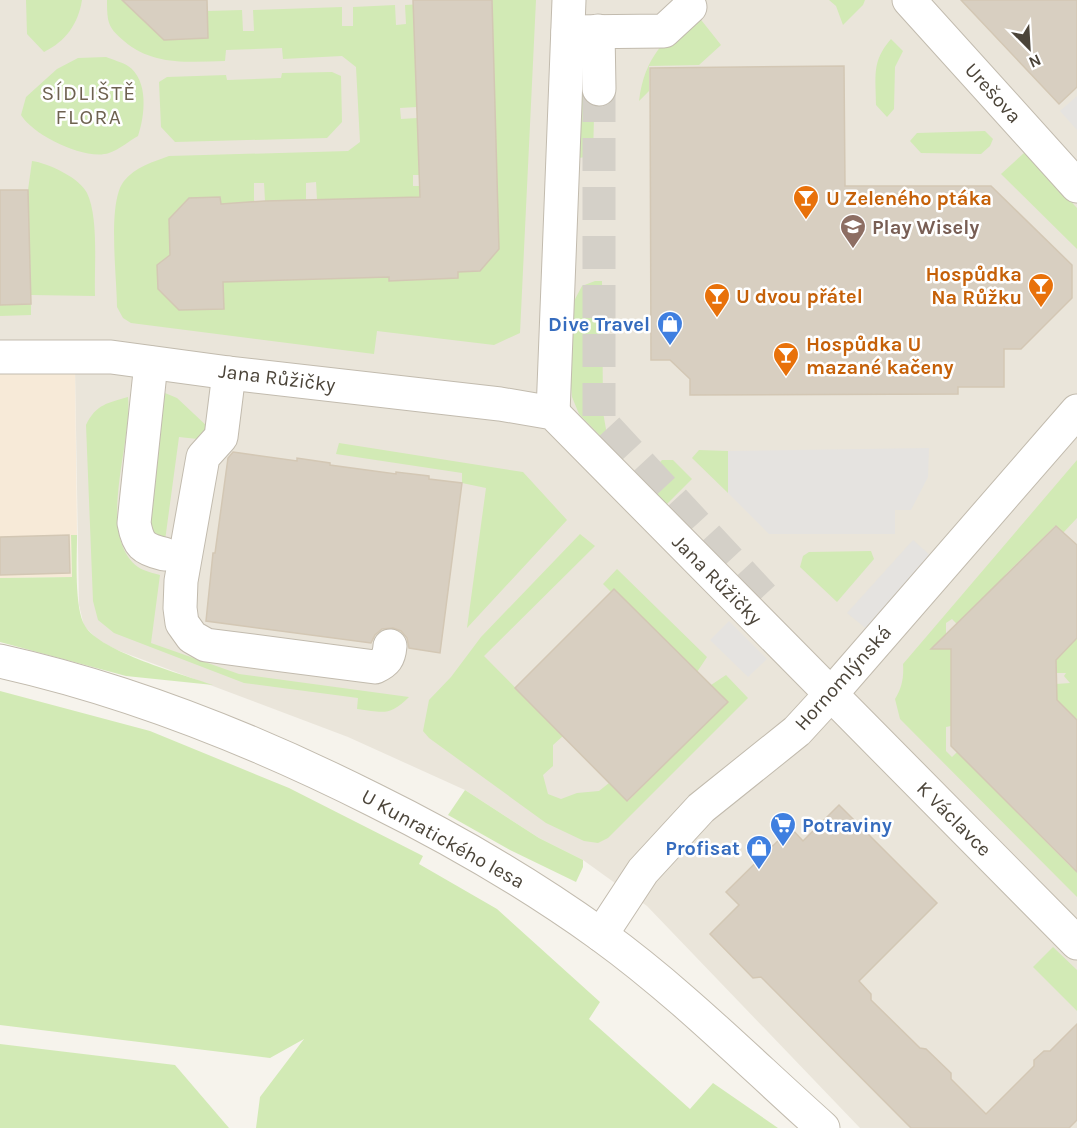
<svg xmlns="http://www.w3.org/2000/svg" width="1077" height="1128" font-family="Karla,sans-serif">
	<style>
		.residential { fill: #eae5da }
		.commercial { fill: #f7ead8 }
		.green { fill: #d2eab5 }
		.parking { fill: #e5e3e0 }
		.building { fill: #d8cfc1; stroke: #d3c7b4; stroke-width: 1.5 }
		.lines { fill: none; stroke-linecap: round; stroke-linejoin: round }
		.minor-tunnel { stroke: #d4d0c8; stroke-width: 33; stroke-dasharray: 33 16; stroke-linecap: butt }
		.minor-casing { stroke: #c2bbae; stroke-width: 35 }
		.minor { stroke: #fff; stroke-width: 33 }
		.labels { text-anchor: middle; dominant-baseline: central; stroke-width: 5; stroke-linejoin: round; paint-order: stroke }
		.street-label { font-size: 20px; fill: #4b4439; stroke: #fff }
		.food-label { font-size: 20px; font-weight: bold; fill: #c56008; stroke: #fff; text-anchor: start }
		.education-label { font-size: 20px; font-weight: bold; fill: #785e54; stroke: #fff; text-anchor: start }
		.shop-label { font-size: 20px; font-weight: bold; fill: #366cbe; stroke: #fff; text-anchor: end }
		.neighbourhood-label { font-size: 21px; letter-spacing: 1.5px; fill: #6e6250; stroke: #fff }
	</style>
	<rect width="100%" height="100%" fill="#f6f3ec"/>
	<!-- residential -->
	<polygon class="residential" points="0,0 1077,0 1077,1128 860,1128 647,906 583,860 539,838 465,790 348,737 117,650 98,640 84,626 79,605 75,370 0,371"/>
	<!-- commercial -->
	<polygon class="commercial" points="75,370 77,535 71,535 72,577 0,578 0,371"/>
	<!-- green -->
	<g class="green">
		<path d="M26,0H82C78,24 66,41 44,52L27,34Z"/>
		<path d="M107,0H141L164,40L208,38L207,11L242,10L243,31H254L253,10L342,7V26H353V7L395,5L396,25L406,24L405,5L423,4L417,107L400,108L401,119L417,118L429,175H413V186H429L430,205L317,200L316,182L306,183V200L265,201L264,183H254V202L221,204L220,197L170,259H165L157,266L158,289L179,310L223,282L389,277L390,281L458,278V272L480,271L499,249L492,1L485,0H536L520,333L494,345L377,331L374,354L131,323L123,318L117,307C117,278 107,202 124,181C135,167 153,162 169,156L348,151L360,142L356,67L342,56L283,59L282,48L226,50L225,61C189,62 153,66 124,41C116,34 110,29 108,19C107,13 107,6 107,0Z"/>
		<polygon points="829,0 865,0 863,5 843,25 836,6"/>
		<path d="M694,11L721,45L699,65L649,66V91L639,101C645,55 664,43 694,11Z"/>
		<path d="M891,39L903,51L895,67L894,109L887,117L876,105C876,77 871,62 891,39Z"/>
		<path d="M106,57C113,60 122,62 128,66C149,80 145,116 138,136C129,141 119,150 109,153C85,161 33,135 21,115L26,97L57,69L78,58Z"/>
		<polygon points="332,72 341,76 342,122 327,138 175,142 161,127 159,82 167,77 226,75 227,80 281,78 282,73"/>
		<polygon points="575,74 595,77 593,156 571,159"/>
		<polygon points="985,131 993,139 990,146 981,154 921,153 910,141 917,133"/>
		<polygon points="1025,152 1077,208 1077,249 1001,174"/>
		<path d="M32,161C48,163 80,178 87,193C99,218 94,268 95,296L31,295L28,190Z"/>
		<polygon points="595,281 602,281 603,412 607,435 619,455 579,414 572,397 570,375 574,301 582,286"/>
		<polygon points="31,304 31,315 0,316 0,305"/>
		<polygon points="165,393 177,398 209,428 207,440 179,437 164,548 144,522 160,404"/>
		<path d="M128,397C133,442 95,534 138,567C144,571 153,573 160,575L151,643L239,674L409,697C389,717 383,712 357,709L358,698L244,683L114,633L98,620L93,601L86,425C96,404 108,403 128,397Z"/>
		<polygon points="339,443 523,472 567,520 467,628 486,488 462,483 462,473 336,454"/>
		<polygon points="699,450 728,451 728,493 692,458"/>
		<polygon points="662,460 673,460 692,479 666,505 647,486 650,473"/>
		<path d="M1077,460V518L1063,533L1055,526L1006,574L988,606L981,599L957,624L952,619L946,623V648L951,649V726L946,727V751L952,757L957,752L1070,866L1077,861V897L900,719L895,699C902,688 904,677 903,664Z"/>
		<polygon points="580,534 595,546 484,656 563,736 553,745 553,766 543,775 548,794 561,799 577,793 599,791 609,783 628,801 727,702 711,685 726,675 748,698 608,838 598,843 584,841 546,823 429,738 423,731 429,700 451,677 481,637"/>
		<path d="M71,535H77C77,557 74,608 85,626C99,651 184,675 213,685L126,676L0,642V578L72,577Z"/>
		<polygon points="871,551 874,559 837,602 800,567 803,556 809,552"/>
		<polygon points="617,569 707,657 697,672 614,590 611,592 603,584"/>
		<polygon points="1077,638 1077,720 1048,692 1056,684 1070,683 1064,676 1066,673 1056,673 1048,667"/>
		<polygon points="0,691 150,731 289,788 423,856 419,864 497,909 600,1002 589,1019 690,1109 713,1083 778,1128 256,1128 260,1097 304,1039 270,1058 0,1025"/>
		<polygon points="465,790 539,838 583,860 583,867 576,882 510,850 448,815"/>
		<polygon points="1053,947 1077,970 1077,1011 1033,967"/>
		<polygon points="0,1044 175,1065 229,1128 0,1128"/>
	</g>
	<!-- parking -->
	<g class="parking">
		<polygon points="1077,96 1077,130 1060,111"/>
		<polygon points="929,448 928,477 911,510 895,510 895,534 769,534 728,493 728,451"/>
		<polygon points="913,540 942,566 879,639 847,613"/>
		<polygon points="729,621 767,659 748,677 710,640"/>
	</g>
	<!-- building -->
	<g class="building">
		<polygon points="122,0 207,0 208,38 164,40"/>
		<polygon points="413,0 492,0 499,249 480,271 458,272 458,278 389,281 389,277 223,282 224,309 179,310 158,289 157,265 170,255 169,219 189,198 220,197 221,204 265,201 420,197"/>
		<polygon points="961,0 1077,0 1077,87 1059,104"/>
		<polygon points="844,66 845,186 991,186 1072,265 1072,298 1021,349 1004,349 1004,387 958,387 958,394 690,395 690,379 670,360 651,360 650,68"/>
		<polygon points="0,190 28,190 31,304 0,305"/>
		<polygon points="233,452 297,461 297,458 330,463 330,465 396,474 396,472 429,476 429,479 462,483 440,653 409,648 407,638 401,631 393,628 382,629 375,635 371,643 206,621 213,553 215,553 228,458"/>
		<polygon points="1056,526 1077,545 1077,638 1056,660 1057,700 1077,720 1077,872 951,746 951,649 931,649"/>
		<polygon points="69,535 70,573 0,575 0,537"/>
		<polygon points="614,589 728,702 627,801 515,688"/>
		<polygon points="839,805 937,903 859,981 871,994 871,1000 920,1048 926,1049 951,1073 951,1079 986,1114 1034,1066 1034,1060 1044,1051 1050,1051 1077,1024 1077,1120 1069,1128 911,1128 761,977 753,978 710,934 739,905 726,892 791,828 803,841"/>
	</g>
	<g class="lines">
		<!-- minor-tunnel -->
		<polyline class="minor-tunnel" points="599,89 599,420 764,598"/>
		<defs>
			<g id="minor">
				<polyline points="909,0 1077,186"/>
				<polyline points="598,31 599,89"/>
				<polyline points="568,32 664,31 690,7"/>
				<polyline points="0,357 111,357 229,373 500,404 553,413 1077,943"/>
				<path d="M151,363L134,523C138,545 143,549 164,554"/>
				<path d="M229,373L221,437L203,457L181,581L180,608L182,623L192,637L206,645L375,667C386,662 389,658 390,646"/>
				<polyline points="553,413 569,0"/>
				<path d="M0,661C130,690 255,740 374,800C453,839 530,884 601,935C681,993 750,1063 823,1128"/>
				<polyline points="601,935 643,871 701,808 797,731 831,694 1077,411"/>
			</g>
		</defs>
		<!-- minor casing -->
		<use href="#minor" class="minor-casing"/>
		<!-- minor -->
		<use href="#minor" class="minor"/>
	</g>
	<!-- icons -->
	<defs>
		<symbol id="bar-pin" viewBox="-11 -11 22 30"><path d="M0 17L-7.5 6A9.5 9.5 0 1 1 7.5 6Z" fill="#e8710a" stroke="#fff"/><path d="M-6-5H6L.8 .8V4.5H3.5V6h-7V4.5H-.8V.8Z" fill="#fff"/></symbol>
		<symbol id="school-pin" viewBox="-11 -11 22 30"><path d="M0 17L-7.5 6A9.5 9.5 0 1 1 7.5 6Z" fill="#8d6e63" stroke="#fff"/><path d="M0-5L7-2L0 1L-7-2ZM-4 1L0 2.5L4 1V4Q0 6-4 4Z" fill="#fff"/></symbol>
		<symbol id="shop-pin" viewBox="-11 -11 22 30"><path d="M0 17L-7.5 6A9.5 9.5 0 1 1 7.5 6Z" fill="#3f7fe0" stroke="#fff"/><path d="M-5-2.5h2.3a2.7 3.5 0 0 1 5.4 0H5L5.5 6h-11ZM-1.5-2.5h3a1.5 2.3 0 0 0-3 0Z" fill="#fff"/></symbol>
		<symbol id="supermarket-pin" viewBox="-11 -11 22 30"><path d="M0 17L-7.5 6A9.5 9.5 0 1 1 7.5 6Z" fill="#3f7fe0" stroke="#fff"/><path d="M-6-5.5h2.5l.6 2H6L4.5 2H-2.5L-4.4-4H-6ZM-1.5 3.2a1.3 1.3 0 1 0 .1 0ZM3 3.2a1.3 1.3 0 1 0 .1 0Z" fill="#fff"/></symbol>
	</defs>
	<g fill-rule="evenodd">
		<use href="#bar-pin" x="791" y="183" width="30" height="40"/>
		<use href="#school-pin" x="838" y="212" width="30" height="40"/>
		<use href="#bar-pin" x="1026" y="271" width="30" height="40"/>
		<use href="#bar-pin" x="702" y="281" width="30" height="40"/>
		<use href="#shop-pin" x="655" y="309" width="30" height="40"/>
		<use href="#bar-pin" x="771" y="340" width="30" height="40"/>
		<use href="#supermarket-pin" x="768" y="810" width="30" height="40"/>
		<use href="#shop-pin" x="744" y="833" width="30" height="40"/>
	</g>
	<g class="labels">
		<!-- street labels -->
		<g class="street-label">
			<text transform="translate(993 93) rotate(48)">Urešova</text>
			<text transform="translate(277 378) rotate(7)">Jana Růžičky</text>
			<text transform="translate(717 580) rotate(45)">Jana Růžičky</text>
			<text transform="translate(843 678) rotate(-48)">Hornomlýnská</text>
			<text transform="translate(954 819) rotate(45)">K Václavce</text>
			<text transform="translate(443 839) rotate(29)">U Kunratického lesa</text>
		</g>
		<!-- food labels -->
		<g class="food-label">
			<text x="826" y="198">U Zeleného ptáka</text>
			<text x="1022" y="274" text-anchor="end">Hospůdka<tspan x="1022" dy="23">Na Růžku</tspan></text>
			<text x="736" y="296">U dvou přátel</text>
			<text x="806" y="344">Hospůdka U<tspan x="806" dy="23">mazané kačeny</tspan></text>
		</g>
		<!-- education labels -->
		<g class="education-label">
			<text x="872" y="227">Play Wisely</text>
		</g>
		<!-- shop labels -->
		<g class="shop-label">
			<text x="650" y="324">Dive Travel</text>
			<text x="802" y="825" text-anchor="start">Potraviny</text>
			<text x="740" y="848">Profisat</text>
		</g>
		<!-- neighbourhood labels -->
		<g class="neighbourhood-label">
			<text x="89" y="93">SÍDLIŠTĚ<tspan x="89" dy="24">FLORA</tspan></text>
		</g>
	</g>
	<!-- north arrow -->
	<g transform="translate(1029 48) rotate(156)" stroke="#ffffff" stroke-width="4.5" paint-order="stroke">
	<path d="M0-4.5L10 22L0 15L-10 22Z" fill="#4b4439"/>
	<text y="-9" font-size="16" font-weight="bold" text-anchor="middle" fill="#4b4439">N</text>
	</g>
</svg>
